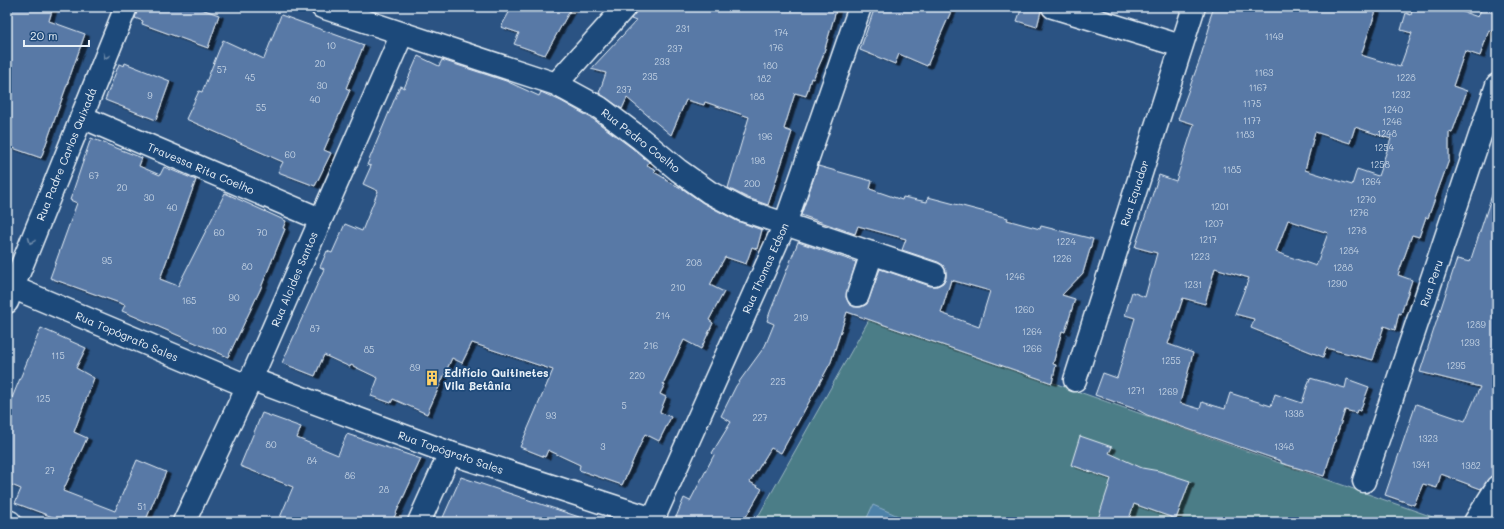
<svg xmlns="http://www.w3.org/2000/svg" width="1504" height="529" font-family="Mali,sans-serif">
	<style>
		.green { fill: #4c7d87; stroke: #9ab7c0 }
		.water { fill: #4e81a8; stroke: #8caec8 }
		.building { fill: #5979a6; stroke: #e8f1f8; fill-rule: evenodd; filter: url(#shadow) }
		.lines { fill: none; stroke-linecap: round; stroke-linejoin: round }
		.minor-casing { stroke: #e8f1f8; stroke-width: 25 }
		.minor { stroke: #1f4a7a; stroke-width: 22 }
		.oneway { stroke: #6f8dac }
		.labels { text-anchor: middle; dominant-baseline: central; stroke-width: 3.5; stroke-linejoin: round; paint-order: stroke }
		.number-label { font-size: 9px; fill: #c4d3e4 }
		.street-label { font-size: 11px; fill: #e8f1f8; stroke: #1f4a7a }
		.poi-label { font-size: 11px; font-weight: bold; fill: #e8f1f8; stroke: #1f4a7a; text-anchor: start }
	</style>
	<defs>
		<filter id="shadow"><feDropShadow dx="4.5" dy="2.5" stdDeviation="0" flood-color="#0009"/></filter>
	</defs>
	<rect width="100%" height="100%" fill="#2b5383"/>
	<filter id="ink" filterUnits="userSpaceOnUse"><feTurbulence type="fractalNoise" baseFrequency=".025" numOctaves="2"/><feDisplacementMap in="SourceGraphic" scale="8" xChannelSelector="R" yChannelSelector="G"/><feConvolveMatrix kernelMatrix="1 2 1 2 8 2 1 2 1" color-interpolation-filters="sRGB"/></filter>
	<g filter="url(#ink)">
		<!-- green -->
		<polygon class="green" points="870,318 1447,522 755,522"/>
		<!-- water -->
		<polygon class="water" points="873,505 912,522 865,522"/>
		<!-- building -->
		<g class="building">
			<polygon points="7,7 53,7 49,21 85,34 41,158 7,146"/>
			<polygon points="138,7 196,7 219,15 208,48 142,24 143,21 135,18"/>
			<polygon points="512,7 572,7 545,55 514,44 519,33 501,27"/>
			<polygon points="637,7 837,7 822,59 813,79 811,78 806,96 795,93 784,129 792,132 768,205 748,198 728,188 749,117 705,102 704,105 686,100 671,135 627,98 622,109 599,93 606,73 591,69 636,21 631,19"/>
			<polygon points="875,7 953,7 927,66 899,54 895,64 860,50"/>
			<polygon points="1022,7 1041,7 1041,11 1037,27 1017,21"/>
			<path d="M1214,7H1365L1376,11L1361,55L1400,67L1412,33L1401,30L1406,13L1411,15L1413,7H1449L1478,17L1482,7H1497V21L1494,32L1489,30L1480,56L1465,51L1453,86L1467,91L1452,133L1449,132V160L1428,218L1426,217L1419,237L1412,235L1398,275L1412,280L1401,314L1399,313L1395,330L1384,326L1373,360L1326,348L1323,357L1251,328L1254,319L1235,314L1249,278L1215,268L1205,304L1183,298L1168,344L1193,353L1180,403L1200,409L1202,402L1225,409L1230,393L1271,406L1275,394L1302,403L1310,378L1345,388L1347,379L1369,387L1360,411L1357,410L1356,413L1345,410L1324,476L1281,463V461L1147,415L1138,410L1095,395L1103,373L1117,378L1135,318L1125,315L1132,292L1145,297L1157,253L1135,247L1159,175L1176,181L1194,124L1178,119L1200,59L1210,25L1208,24ZM1355,127L1391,139L1378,176L1357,169L1352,185L1305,170L1315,132L1350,143ZM1288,220L1328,233L1316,266L1276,252Z"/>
			<polygon points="281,15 364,45 346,88 350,90 324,150 331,153 315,186 278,172 283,162 186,119 199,91 202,92 223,40 264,59"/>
			<polygon points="418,56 439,66 442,60 506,81 539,96 541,92 561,101 593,119 632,148 649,162 647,165 656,170 654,172 666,179 665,180 683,189 703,203 737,221 762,230 757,249 752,247 746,264 725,257 710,285 724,292 709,320 713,323 701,349 684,340 663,384 665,384 660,394 666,397 660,412 671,417 659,441 645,434 622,485 579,470 580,465 548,450 545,457 520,447 553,370 472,343 462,363 452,358 427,414 393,399 391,403 371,396 378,378 351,365 350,367 324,355 315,376 282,363 324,269 320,267 327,251 332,253 345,224 362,231 378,191 363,184 371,166 367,165 400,86 404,88"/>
			<polygon points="125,63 170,81 156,120 105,100 119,64 124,66"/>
			<polygon points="91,138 142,158 139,166 160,175 164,167 196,180 160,279 178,286 225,193 286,221 283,228 285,229 260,290 228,357 122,311 125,305 50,278 77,203 70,200"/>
			<path d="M818,166L872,181L870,189L902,200L903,197L927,202L928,197L1008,218L1007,220L1040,229L1041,226L1093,239L1083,273L1062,295L1075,299L1065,332L1062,331L1053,364L1056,365L1052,383L847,312L831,362L781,453L771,448L750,482L762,489L743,522H674L684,498L690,501L714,455L712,453L731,422L721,416L736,386L765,346L774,324L767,321L770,312L798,242L856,262L846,297L849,304L854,307H861L867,304L880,269L930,286H937L943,283L946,278V271L943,265L938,262L902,250L906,239L858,226L855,234L801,215ZM951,280L990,291L979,327L941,313Z"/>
			<polygon points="1493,192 1497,193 1497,475 1491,476 1481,489 1441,474 1437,488 1423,484 1414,505 1385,495 1416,404 1465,421 1480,387 1420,372 1457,259 1470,262"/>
			<polygon points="41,328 86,348 76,368 94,378 74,432 87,438 63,491 115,511 137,460 166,472 145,522 66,522 15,503 21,489 7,483 7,410"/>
			<polygon points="262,413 301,427 297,438 338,455 347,434 421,459 392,522 278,522 293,487 240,466"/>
			<polygon points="1080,436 1112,447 1109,453 1142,468 1159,471 1190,481 1176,519 1134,504 1128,522 1097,522 1111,479 1071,465"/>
			<polygon points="461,477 585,519 585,522 441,522"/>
		</g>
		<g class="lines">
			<defs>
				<g id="minor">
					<polyline points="322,7 556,84 600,108 641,139 678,170 709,192 743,210 934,274"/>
					<polyline points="1053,7 1181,46"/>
					<polyline points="556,84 625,7"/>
					<polyline points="82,117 320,219"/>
					<polyline points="7,285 247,386"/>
					<polyline points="858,295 872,253"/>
					<polyline points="7,302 126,7"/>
					<polyline points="251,379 450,453 653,519"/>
					<polyline points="1075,380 1194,7"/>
					<polyline points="1364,481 1497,85"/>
					<polyline points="7,521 10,522"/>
					<polyline points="184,522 251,379 402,34"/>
					<polyline points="419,522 450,453"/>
					<polyline points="652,522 785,224 860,7"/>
					<polyline points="1475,522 1497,487"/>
				</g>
			</defs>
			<!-- minor casing -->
			<use href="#minor" class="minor-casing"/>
			<!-- minor -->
			<use href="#minor" class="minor"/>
		</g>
		<!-- one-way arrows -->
		<defs><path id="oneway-chevron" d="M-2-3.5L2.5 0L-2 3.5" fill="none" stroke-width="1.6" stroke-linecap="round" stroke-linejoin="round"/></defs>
		<g class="oneway">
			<use href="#oneway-chevron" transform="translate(106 56) rotate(112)"/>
			<use href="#oneway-chevron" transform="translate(31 241) rotate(112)"/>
		</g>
	</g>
	<!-- icons -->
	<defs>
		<symbol id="building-bare" viewBox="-9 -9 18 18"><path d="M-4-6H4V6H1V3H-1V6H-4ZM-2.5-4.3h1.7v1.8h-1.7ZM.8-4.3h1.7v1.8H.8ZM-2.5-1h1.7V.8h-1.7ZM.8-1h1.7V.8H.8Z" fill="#ffd166" stroke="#1f4a7a" stroke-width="2.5" paint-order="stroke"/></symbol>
	</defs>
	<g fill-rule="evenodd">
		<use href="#building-bare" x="421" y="367" width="22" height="22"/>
	</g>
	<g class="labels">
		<!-- number labels -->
		<g class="number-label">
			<text x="683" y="28">231</text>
			<text x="781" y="32">174</text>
			<text x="1274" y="36">1149</text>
			<text x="331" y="45">10</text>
			<text x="776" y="47">176</text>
			<text x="675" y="48">237</text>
			<text x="662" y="61">233</text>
			<text x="320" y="63">20</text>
			<text x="770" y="65">180</text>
			<text x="222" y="69">57</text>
			<text x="1264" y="72">1163</text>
			<text x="650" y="76">235</text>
			<text x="250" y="77">45</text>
			<text x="1406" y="77">1228</text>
			<text x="764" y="78">182</text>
			<text x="322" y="85">30</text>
			<text x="1258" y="87">1167</text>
			<text x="624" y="89">237</text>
			<text x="1401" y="94">1232</text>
			<text x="150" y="95">9</text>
			<text x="757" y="96">188</text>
			<text x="315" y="99">40</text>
			<text x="1252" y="103">1175</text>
			<text x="261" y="107">55</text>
			<text x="1393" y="109">1240</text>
			<text x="1252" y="120">1177</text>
			<text x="1392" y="121">1246</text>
			<text x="1387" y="133">1248</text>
			<text x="1245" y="134">1183</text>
			<text x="765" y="136">196</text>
			<text x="1384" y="147">1254</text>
			<text x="290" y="154">60</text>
			<text x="758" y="160">198</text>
			<text x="1380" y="164">1258</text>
			<text x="1232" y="169">1185</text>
			<text x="94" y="175">67</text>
			<text x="1371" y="181">1264</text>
			<text x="752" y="183">200</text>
			<text x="122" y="187">20</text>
			<text x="149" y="197">30</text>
			<text x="1366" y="199">1270</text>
			<text x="1220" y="206">1201</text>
			<text x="172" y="207">40</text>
			<text x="1359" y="212">1276</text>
			<text x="1214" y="223">1207</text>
			<text x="1357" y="230">1278</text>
			<text x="219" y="232">60</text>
			<text x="262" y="232">70</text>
			<text x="1208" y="239">1217</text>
			<text x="1066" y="241">1224</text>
			<text x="1349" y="250">1284</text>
			<text x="1200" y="256">1223</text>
			<text x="1062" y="258">1226</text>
			<text x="107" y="260">95</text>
			<text x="694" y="262">208</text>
			<text x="247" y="266">80</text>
			<text x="1343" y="267">1288</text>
			<text x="1015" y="276">1246</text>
			<text x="1337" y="283">1290</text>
			<text x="1193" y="284">1231</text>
			<text x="678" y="287">210</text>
			<text x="234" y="297">90</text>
			<text x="189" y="300">165</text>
			<text x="1024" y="309">1260</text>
			<text x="663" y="315">214</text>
			<text x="801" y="317">219</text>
			<text x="1476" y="324">1289</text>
			<text x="315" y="328">87</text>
			<text x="219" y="330">100</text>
			<text x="1032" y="331">1264</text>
			<text x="1470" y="342">1293</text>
			<text x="651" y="345">216</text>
			<text x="1032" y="348">1266</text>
			<text x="369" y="349">85</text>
			<text x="58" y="355">115</text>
			<text x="1171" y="360">1255</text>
			<text x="1456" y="365">1295</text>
			<text x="415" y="367">89</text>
			<text x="637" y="375">220</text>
			<text x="778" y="381">225</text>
			<text x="1136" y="390">1271</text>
			<text x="1168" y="391">1269</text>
			<text x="43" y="398">125</text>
			<text x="624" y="405">5</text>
			<text x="1294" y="413">1338</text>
			<text x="551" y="415">93</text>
			<text x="760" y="417">227</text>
			<text x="1428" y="438">1323</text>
			<text x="271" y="444">80</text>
			<text x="603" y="446">3</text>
			<text x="1284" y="446">1348</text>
			<text x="312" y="460">84</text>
			<text x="1421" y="464">1341</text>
			<text x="1471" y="465">1382</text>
			<text x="50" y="470">27</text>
			<text x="350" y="475">86</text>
			<text x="384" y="489">28</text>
			<text x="142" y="506">51</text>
		</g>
		<!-- street labels -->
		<g class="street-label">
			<text transform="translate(641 140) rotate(38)">Rua Pedro Coelho</text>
			<text transform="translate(66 154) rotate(-68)">Rua Padre Carlos Quixadá</text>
			<text transform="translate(201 168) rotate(23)">Travessa Rita Coelho</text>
			<text transform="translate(1134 193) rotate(-72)">Rua Equador</text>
			<text transform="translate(765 268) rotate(-66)">Rua Thomas Edson</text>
			<text transform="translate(294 279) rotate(-67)">Rua Alcides Santos</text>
			<text transform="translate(1431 283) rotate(-71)">Rua Peru</text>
			<text transform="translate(127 336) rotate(23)">Rua Topógrafo Sales</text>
			<text transform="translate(451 452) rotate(19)">Rua Topógrafo Sales</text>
		</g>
		<!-- poi labels -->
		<g class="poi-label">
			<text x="444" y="372">Edifício Quitinetes<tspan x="444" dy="13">Vila Betânia</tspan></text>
		</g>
	</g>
	<!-- margin -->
	<rect width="1504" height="529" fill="none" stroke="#1f4a7a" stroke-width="24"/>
	<rect x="12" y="12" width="1480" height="505" fill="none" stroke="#e8f1f8" stroke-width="1.5" filter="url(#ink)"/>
	<!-- scale -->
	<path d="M24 40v6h65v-6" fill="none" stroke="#e8f1f8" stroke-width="2"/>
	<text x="30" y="40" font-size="12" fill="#e8f1f8" stroke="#1f4a7a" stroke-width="3" paint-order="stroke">20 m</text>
</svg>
